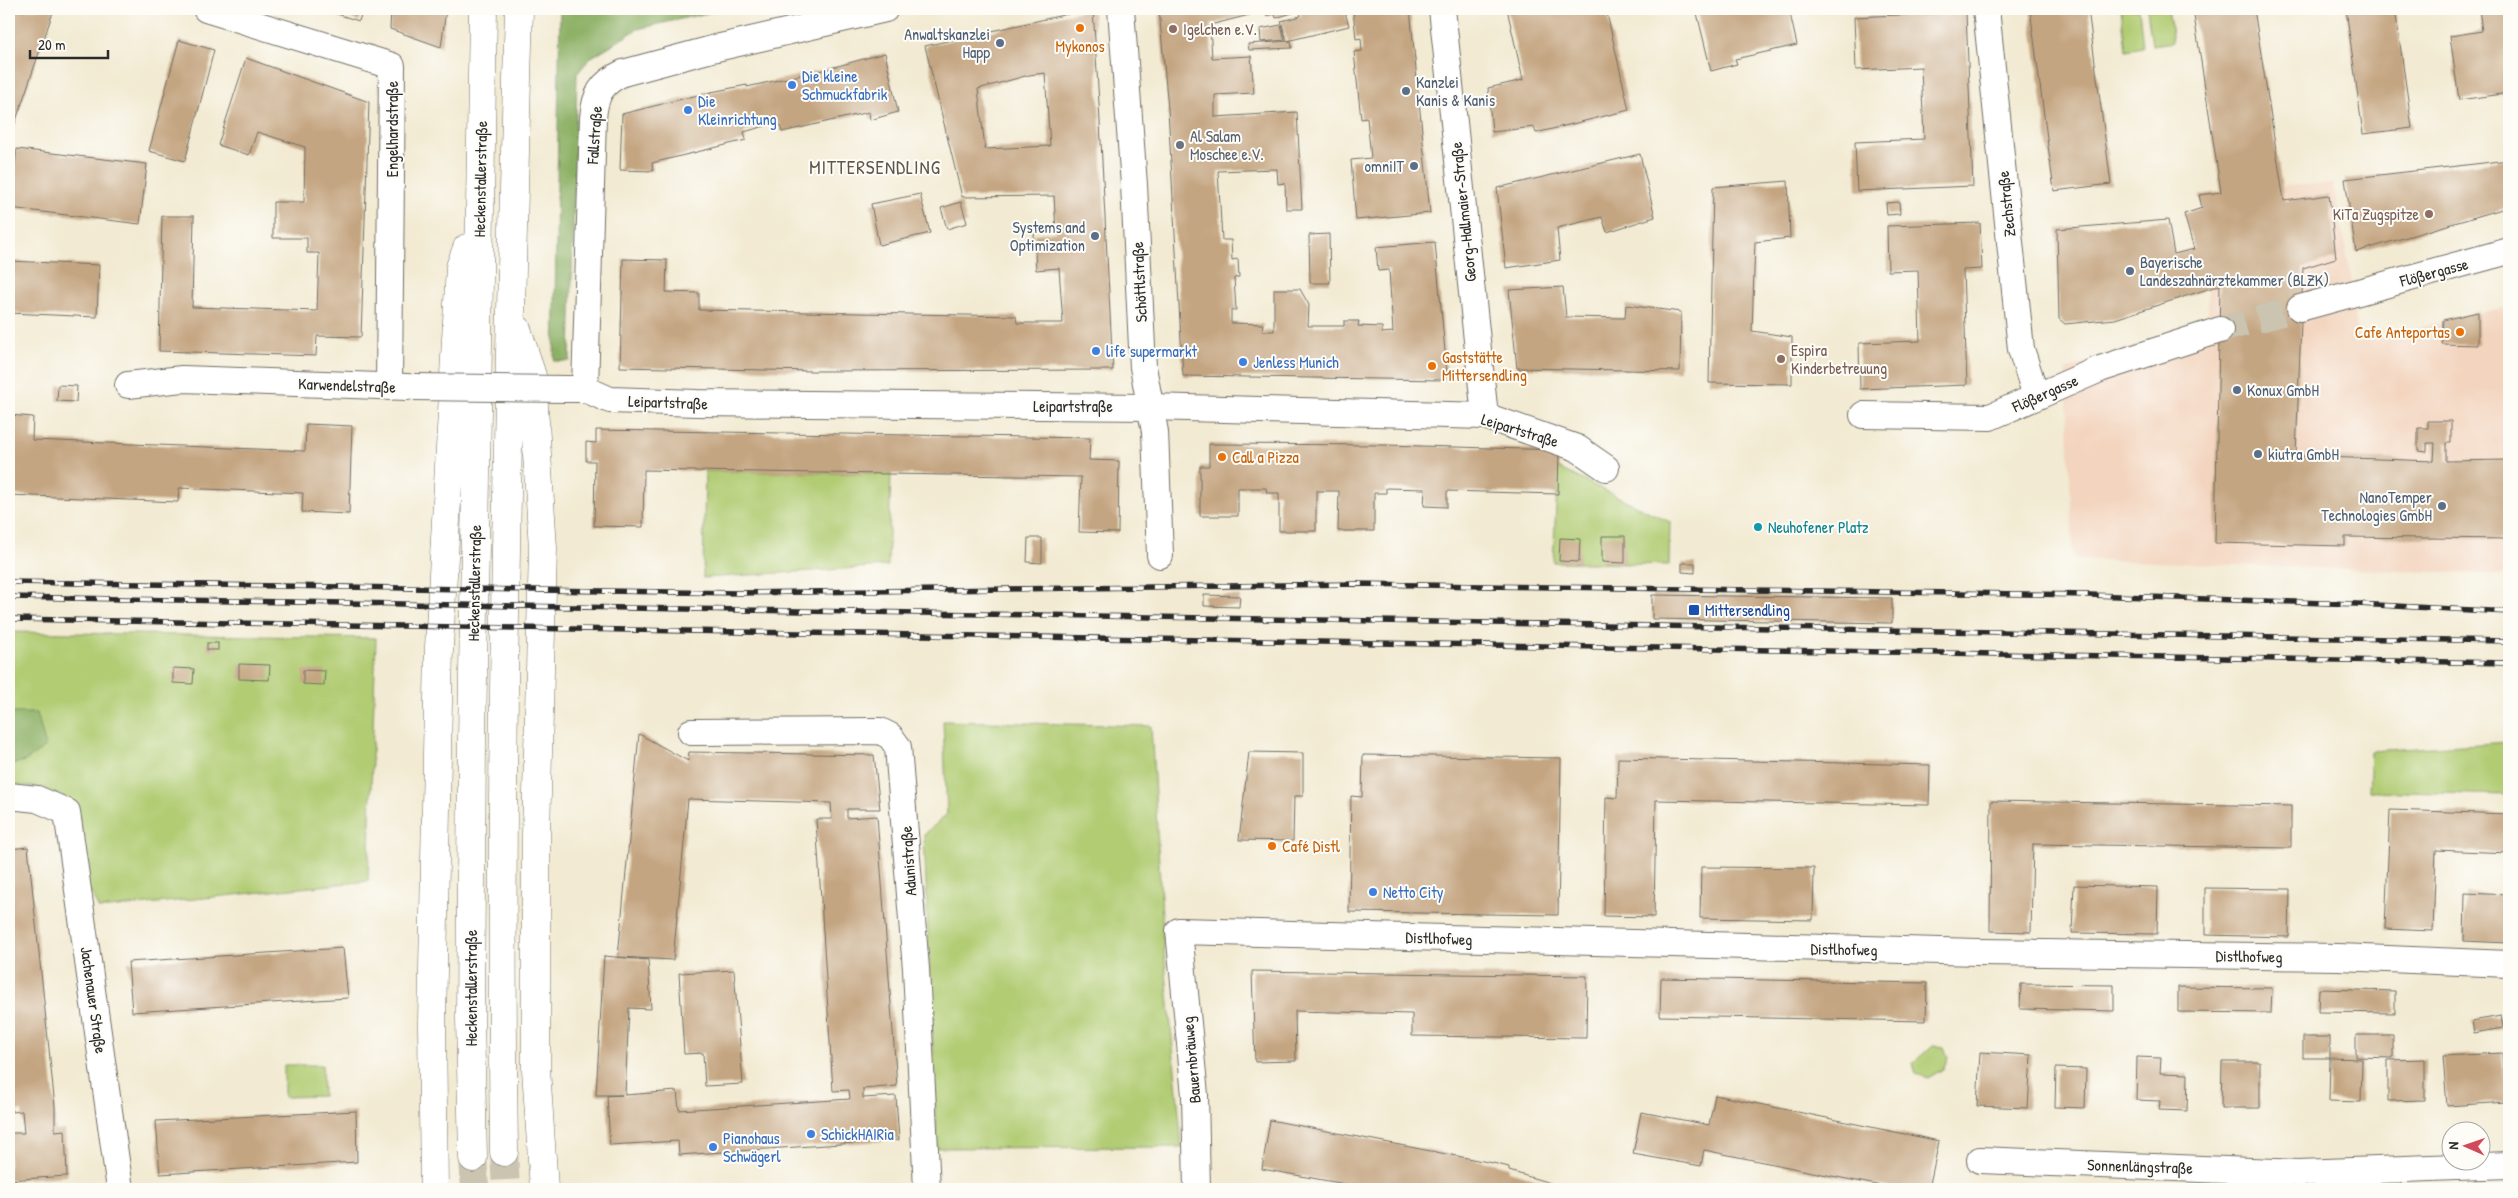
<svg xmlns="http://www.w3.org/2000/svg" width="2518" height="1198" font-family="'Patrick Hand',sans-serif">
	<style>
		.built { fill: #f3d4be }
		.green { fill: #b1cc73; stroke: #6e7c4f }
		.forest { fill: #8cb065; stroke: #5c6e48 }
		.building { fill: #c4a581; fill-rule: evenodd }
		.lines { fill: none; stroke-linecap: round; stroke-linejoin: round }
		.minor-tunnel { stroke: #cac4b1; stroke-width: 26; stroke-dasharray: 26 13; stroke-linecap: butt }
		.highway-tunnel { stroke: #cac4b1; stroke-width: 28; stroke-dasharray: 28 14; stroke-linecap: butt }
		.minor-casing { stroke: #716e65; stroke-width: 28 }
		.highway-casing { stroke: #716e65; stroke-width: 29 }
		.minor { stroke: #fff; stroke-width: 26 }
		.highway { stroke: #fff; stroke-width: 28 }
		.rail-casing { stroke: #2b2b2b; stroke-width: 5.5 }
		.rail { stroke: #fdfcf7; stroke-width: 4; stroke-dasharray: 11; stroke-linecap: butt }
		.minor-bridge-casing { stroke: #716e65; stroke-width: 28; stroke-linecap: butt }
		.minor-bridge { stroke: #fff; stroke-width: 26 }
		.food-dot { fill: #e8710a; stroke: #fdfcf7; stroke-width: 2 }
		.education-dot { fill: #8d6e63; stroke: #fdfcf7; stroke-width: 2 }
		.service-dot { fill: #5c6f8a; stroke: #fdfcf7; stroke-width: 2 }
		.shop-dot { fill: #3f7fe0; stroke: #fdfcf7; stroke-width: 2 }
		.worship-dot { fill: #6b7280; stroke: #fdfcf7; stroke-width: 2 }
		.culture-dot { fill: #0f9aa8; stroke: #fdfcf7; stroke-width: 2 }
		.transit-dot { fill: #1a4fb4; stroke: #fdfcf7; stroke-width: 2 }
		.labels { text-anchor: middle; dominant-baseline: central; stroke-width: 4; stroke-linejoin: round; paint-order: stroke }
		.education-label { font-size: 16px; fill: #785e54; stroke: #fdfcf7; text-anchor: start }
		.service-label { font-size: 16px; fill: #4e5e75; stroke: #fdfcf7; text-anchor: end }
		.food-label { font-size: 16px; fill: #c56008; stroke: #fdfcf7; text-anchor: start }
		.shop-label { font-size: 16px; fill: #366cbe; stroke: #fdfcf7; text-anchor: start }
		.street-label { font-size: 16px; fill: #2b2b2b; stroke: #fdfcf7 }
		.worship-label { font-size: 16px; fill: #5b616d; stroke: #fdfcf7; text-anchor: start }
		.culture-label { font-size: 16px; fill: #0d838f; stroke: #fdfcf7; text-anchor: start }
		.transit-label { font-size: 16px; fill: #164399; stroke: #fdfcf7; text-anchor: start }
		.quarter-label { font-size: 19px; letter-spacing: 1px; fill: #615649; stroke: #fdfcf7 }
	</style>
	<rect width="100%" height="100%" fill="#fdfcf7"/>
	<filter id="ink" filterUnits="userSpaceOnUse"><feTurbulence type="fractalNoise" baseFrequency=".02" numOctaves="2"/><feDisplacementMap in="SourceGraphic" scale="10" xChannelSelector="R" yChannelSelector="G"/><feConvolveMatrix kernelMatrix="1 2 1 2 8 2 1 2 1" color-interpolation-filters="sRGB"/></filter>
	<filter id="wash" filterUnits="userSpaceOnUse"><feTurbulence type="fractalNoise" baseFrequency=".0096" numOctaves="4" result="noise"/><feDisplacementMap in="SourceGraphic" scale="20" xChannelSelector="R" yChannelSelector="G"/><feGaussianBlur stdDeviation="1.12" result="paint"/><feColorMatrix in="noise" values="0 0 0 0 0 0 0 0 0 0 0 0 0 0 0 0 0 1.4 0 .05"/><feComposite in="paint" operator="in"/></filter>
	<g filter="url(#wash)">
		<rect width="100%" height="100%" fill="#f2ead2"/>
		<!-- built -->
		<polygon class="built" points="2333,184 2352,283 2358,342 2509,306 2509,575 2073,559 2066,370 2208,322 2208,288 2184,214 2202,208 2199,195 2282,186"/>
		<!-- green -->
		<g class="green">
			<polygon points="2121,9 2139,9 2143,47 2126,50"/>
			<polygon points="2147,9 2168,9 2173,42 2152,45"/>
			<polygon points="1558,468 1670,522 1669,565 1553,562"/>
			<polygon points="705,471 891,474 888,566 703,578"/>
			<polygon points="9,632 376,638 368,881 99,909 88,888 81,824 75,802 43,788 9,784"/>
			<polygon points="943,721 1151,726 1164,950 1182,1147 937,1148 924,835 947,814"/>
			<polygon points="2509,742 2509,795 2369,791 2371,751"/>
			<polygon points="1933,1045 1944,1047 1948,1058 1943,1069 1928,1078 1916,1074 1913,1063"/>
			<polygon points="284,1065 322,1065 323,1096 284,1097"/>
		</g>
		<!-- forest -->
		<g class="forest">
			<polygon points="560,9 724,9 638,29 590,58 577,74 570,361 554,361"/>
			<polygon points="9,713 37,713 46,747 25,761 9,765"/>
		</g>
		<g id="blocks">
			<!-- building -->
			<g class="building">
				<polygon points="9,9 54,9 9,141"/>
				<polygon points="321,9 363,9 359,21"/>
				<polygon points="391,9 446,10 441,47 390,29"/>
				<path d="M1090,9H1093L1099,103L1113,370L813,371L620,367L623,259L667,260L666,292L699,293V310L1016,316L1017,323H1063L1059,268L1036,270L1034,234L1056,232L1054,196L962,197L925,46ZM1045,73L1050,146L985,149L978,89L1029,75Z"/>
				<polygon points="1159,9 1294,9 1295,12 1276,18 1275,14 1267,16 1265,11 1210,25 1212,58 1251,56 1254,93 1215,95 1215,117 1297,112 1302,209 1286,209 1285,183 1278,184 1277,169 1218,171 1222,240 1231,240 1232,260 1238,259 1239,277 1234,278 1236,310 1231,310 1231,323 1263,324 1262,331 1274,331 1274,289 1300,289 1309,305 1308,326 1344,326 1344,321 1359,321 1358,326 1382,327 1382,333 1393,332 1389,270 1378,271 1376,247 1435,242 1447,374 1444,380 1183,376 1168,109"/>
				<polygon points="1304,9 1315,9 1315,11 1344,9 1349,26 1287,41 1281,21 1301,16 1300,10"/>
				<polygon points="1353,9 1410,9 1430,213 1356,220 1351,160 1371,158 1367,118 1361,119 1354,52 1362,51 1361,38 1356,39"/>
				<polygon points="1507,9 1606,9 1629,110 1536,133 1534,127 1492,132 1488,88 1523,80"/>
				<polygon points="1696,9 1789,9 1797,45 1735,59 1737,64 1711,71"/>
				<polygon points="2030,9 2088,9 2111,184 2054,191"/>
				<polygon points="2193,9 2254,9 2284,201 2329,195 2336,258 2303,268 2296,456 2434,461 2435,443 2427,443 2427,452 2418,451 2418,428 2428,428 2428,421 2451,421 2451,443 2446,443 2446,461 2509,460 2509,539 2345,537 2345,546 2215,543 2220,285 2115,319 2065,324 2059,319 2057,229 2168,220 2174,254 2194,249 2184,214 2202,208 2199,195 2221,192"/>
				<polygon points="2346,9 2395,9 2412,128 2363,134"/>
				<polygon points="2479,9 2509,9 2509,93 2459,100 2450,36 2482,31"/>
				<polygon points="1966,12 1973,186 1857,191 1855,142 1924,139 1921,67 1856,70 1854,17"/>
				<polygon points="1281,25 1285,40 1261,42 1260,29"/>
				<polygon points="179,40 214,50 185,161 149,151"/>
				<polygon points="1291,41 1292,48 1249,50 1248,44"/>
				<polygon points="885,53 898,112 870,120 869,112 782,132 779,122 744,132 746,140 652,163 653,171 620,170 622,114 706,93 747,85 747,87 827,69"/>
				<polygon points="246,58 369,102 361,337 317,336 316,356 159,351 162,216 194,216 192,307 317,311 319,253 307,253 307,238 273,238 273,202 304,202 305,147 257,132 249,155 218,145"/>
				<polygon points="17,149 147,164 140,224 10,208"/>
				<polygon points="1640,154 1655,217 1607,232 1602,217 1557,228 1560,260 1506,268 1497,188"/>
				<polygon points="2509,160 2509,207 2356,252 2345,179"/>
				<polygon points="1788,181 1790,238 1755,242 1752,331 1792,337 1792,384 1709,383 1713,187"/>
				<polygon points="920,194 930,233 879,245 871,204"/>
				<polygon points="961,202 967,223 947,229 941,208"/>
				<polygon points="1899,202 1900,214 1887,215 1886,203"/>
				<polygon points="1980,223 1982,269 1963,270 1967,385 1860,389 1859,343 1920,341 1918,270 1888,271 1887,226"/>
				<polygon points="1329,234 1330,283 1310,283 1309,235"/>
				<polygon points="9,261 99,265 97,317 9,313"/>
				<polygon points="1563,287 1566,317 1625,318 1626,305 1681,312 1680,371 1517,368 1509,290"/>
				<polygon points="2478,312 2478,345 2442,344 2443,320"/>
				<polygon points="58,385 77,386 76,402 57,401"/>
				<polygon points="9,415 33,417 32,440 305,451 306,424 352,426 349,514 302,512 303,493 179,488 178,502 9,495"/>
				<polygon points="596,430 1090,438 1089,460 1119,461 1118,533 1079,532 1081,477 694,471 644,470 643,527 594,526 595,461 586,461 586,442 596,443"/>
				<polygon points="1209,444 1386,445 1559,450 1558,494 1447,491 1447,507 1424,506 1425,489 1386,488 1386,493 1374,493 1374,531 1338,531 1339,491 1316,491 1316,531 1279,531 1279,493 1267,493 1266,488 1238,488 1238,516 1200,516 1200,466 1209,466"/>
				<polygon points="1602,536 1625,536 1625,563 1602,562"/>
				<polygon points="1028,538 1042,538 1042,563 1027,562"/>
				<polygon points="1560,538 1580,539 1579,562 1559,561"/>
				<polygon points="1682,563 1695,563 1695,573 1682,572"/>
				<polygon points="1204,595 1240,596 1239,607 1204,606"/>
				<polygon points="1652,595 1892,598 1892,623 1652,619"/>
				<rect x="207" y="643" width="11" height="7"/>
				<polygon points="239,664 270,665 269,680 239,679"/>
				<polygon points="173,668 194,669 193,684 173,683"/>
				<polygon points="303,670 325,671 324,685 303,684"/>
				<polygon points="639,734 688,761 689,752 874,755 880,809 847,809 847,818 877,816 897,1086 863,1089 863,1098 896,1096 899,1140 679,1155 678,1141 610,1145 607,1096 622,1095 596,1095 604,956 648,960 651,1009 629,1008 625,1095 677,1091 679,1110 850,1099 849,1090 833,1091 816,819 832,819 831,803 688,799 673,960 618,957"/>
				<polygon points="1249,752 1303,753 1303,796 1294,796 1293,841 1239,840"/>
				<polygon points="1363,755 1561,758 1558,915 1349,912 1351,796 1362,797"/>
				<polygon points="1618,758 1930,765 1929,805 1656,800 1654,917 1604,916 1606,797 1617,798"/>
				<polygon points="1991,801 2291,806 2291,848 2033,844 2031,932 1990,931"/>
				<polygon points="2390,810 2509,814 2509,853 2436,850 2433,931 2385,929"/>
				<polygon points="28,847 55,1107 55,1131 65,1130 67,1176 9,1180 9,1133 24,1133 22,1111 12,1112 9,1076 9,849"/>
				<polygon points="1701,867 1814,868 1813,920 1700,918"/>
				<polygon points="2074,885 2158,887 2157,934 2072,933"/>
				<polygon points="2205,888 2290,889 2289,937 2205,935"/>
				<polygon points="2465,893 2509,895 2509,943 2464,941"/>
				<polygon points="343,948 348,998 132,1012 128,962"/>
				<polygon points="734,970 743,1084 705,1086 703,1053 684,1054 679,973"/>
				<polygon points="1252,971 1587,976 1586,1038 1412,1036 1412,1014 1295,1011 1296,1061 1255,1062"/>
				<polygon points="1661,978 1927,983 1926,1021 1660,1016"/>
				<polygon points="2021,984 2114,985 2114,1011 2020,1009"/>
				<polygon points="2178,987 2272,988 2271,1013 2178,1012"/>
				<polygon points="2319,989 2395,991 2395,1013 2318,1012"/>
				<polygon points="2501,1016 2503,1028 2474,1033 2472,1021"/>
				<polygon points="2356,1035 2393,1035 2393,1058 2356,1057"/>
				<rect x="2303" y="1037" width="27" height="21"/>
				<polygon points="1980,1052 2031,1055 2028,1108 1977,1106"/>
				<polygon points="2502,1053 2506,1102 2447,1106 2443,1056"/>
				<polygon points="2137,1057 2161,1058 2160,1073 2188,1074 2187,1111 2159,1110 2160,1101 2136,1100"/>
				<polygon points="2330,1058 2362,1059 2361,1102 2329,1101"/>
				<polygon points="2425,1059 2425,1100 2388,1101 2388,1060"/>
				<polygon points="2222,1062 2260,1062 2260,1108 2221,1108"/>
				<polygon points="2056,1068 2086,1069 2085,1108 2055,1107"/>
				<polygon points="1715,1095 1939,1141 1929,1189 1896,1189 1704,1150 1701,1166 1633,1154 1641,1112 1709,1125"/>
				<polygon points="356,1111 357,1162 160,1174 156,1121"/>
				<polygon points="1270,1120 1493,1163 1509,1167 1509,1171 1571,1189 1373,1189 1262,1169"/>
			</g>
		</g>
	</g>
	<g filter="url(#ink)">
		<use href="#blocks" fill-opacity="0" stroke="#716e65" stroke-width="1"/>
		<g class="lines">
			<!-- minor-tunnel -->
			<polyline class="minor-tunnel" points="2220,330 2300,308"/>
			<!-- highway-tunnel -->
			<g class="highway-tunnel">
				<polyline points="504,1152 506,1189"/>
				<polyline points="473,1158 475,1189"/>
			</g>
			<defs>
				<g id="minor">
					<polyline points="206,9 392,66 389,387"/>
					<polyline points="1121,9 1134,185 1143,367 1155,432 1160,555"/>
					<polyline points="1442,9 1485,416"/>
					<polyline points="1986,9 2021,349 2036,396"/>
					<polyline points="2300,308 2509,251"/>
					<polyline points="128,385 182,379 407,387"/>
					<polyline points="566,389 585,389 610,400 697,403 1151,407 1485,416 1577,448 1606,468"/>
					<path d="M585,389L593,118C595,95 601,83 623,73L712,49L885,9"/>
					<polyline points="1863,415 1990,417 2100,369 2220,330"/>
					<polyline points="691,732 880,731 890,736 898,747 916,969 927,1189"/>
					<polyline points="9,796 37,799 67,812 120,1189"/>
					<polyline points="1980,1160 2299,1173 2509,1165"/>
					<polyline points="1197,1189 1195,1095 1179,931 1978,952 2339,957 2509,964"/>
				</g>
				<g id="highway">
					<polyline points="517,329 532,376 543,548 536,835 536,1069 544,1189"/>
					<path d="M504,1152C499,771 508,390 519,9"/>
					<polyline points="473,1158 470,1018 472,742 483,9"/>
					<polyline points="434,1189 432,1024 439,647 460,267 467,248"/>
				</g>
			</defs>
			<!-- minor casing -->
			<use href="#minor" class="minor-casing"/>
			<!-- highway casing -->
			<use href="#highway" class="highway-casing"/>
			<!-- minor -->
			<use href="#minor" class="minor"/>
			<!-- highway -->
			<use href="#highway" class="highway"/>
			<defs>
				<g id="rail">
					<polyline points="9,582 740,593 1357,584 2089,595 2357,604 2509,612"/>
					<polyline points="9,597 2509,641"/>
					<polyline points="9,619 2509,663"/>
				</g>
			</defs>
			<!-- rail casing -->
			<use href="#rail" class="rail-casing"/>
			<!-- rail -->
			<use href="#rail" class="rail"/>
			<defs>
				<polyline id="minor-bridge" points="414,387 566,389"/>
			</defs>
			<!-- minor-bridge casing -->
			<use href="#minor-bridge" class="minor-bridge-casing"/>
			<!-- minor-bridge -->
			<use href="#minor-bridge" class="minor-bridge"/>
		</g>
	</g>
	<!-- markers -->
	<g class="food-dot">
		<circle cx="1080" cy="28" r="5"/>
		<circle cx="2460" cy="332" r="5"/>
		<circle cx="1432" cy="366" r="5"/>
		<circle cx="1222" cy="457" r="5"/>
		<circle cx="1272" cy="846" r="5"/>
	</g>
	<g class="education-dot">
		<circle cx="1173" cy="29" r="5"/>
		<circle cx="2429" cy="214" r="5"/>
		<circle cx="1781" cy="359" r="5"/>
	</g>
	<g class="service-dot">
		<circle cx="1000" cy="43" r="5"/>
		<circle cx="1406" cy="91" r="5"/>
		<circle cx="1414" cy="166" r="5"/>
		<circle cx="1095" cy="236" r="5"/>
		<circle cx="2130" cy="271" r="5"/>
		<circle cx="2237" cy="390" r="5"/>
		<circle cx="2258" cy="454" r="5"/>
		<circle cx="2442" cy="506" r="5"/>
	</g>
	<g class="shop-dot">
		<circle cx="792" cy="85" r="5"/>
		<circle cx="688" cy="110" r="5"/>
		<circle cx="1096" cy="351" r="5"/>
		<circle cx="1243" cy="362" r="5"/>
		<circle cx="1373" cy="892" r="5"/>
		<circle cx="811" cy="1134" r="5"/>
		<circle cx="713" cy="1147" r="5"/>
	</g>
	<circle class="worship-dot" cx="1180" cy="145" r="5"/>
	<circle class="culture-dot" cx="1758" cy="527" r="5"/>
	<rect class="transit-dot" x="1688" y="604" width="12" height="12" rx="2.5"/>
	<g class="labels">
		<!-- education labels -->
		<g class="education-label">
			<text x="1183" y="29">Igelchen e.V.</text>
			<text x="2419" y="214" text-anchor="end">KiTa Zugspitze</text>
			<text x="1791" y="350">Espira<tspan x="1791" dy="18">Kinderbetreuung</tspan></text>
		</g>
		<!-- service labels -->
		<g class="service-label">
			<text x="990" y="34">Anwaltskanzlei<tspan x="990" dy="18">Happ</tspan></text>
			<text x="1416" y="82" text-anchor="start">Kanzlei<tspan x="1416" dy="18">Kanis &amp; Kanis</tspan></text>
			<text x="1404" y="166">omniIT</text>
			<text x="1085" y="227">Systems and<tspan x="1085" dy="18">Optimization</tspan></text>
			<text x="2140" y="262" text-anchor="start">Bayerische<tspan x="2140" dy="18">Landeszahnärztekammer (BLZK)</tspan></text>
			<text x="2247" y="390" text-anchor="start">Konux GmbH</text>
			<text x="2268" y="454" text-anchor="start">kiutra GmbH</text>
			<text x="2432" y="497">NanoTemper<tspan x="2432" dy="18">Technologies GmbH</tspan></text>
		</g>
		<!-- food labels -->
		<g class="food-label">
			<text x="1080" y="46" text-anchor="middle">Mykonos</text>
			<text x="2450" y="332" text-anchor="end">Cafe Anteportas</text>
			<text x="1442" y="357">Gaststätte<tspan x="1442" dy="18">Mittersendling</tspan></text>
			<text x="1232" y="457">Call a Pizza</text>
			<text x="1282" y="846">Café Distl</text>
		</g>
		<!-- shop labels -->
		<g class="shop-label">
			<text x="802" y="76">Die kleine<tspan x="802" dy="18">Schmuckfabrik</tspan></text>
			<text x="698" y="101">Die<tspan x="698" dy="18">Kleinrichtung</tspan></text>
			<text x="1106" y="351">life supermarkt</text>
			<text x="1253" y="362">Jenless Munich</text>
			<text x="1383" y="892">Netto City</text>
			<text x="821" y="1134">SchickHAIRia</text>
			<text x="723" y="1138">Pianohaus<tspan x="723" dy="18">Schwägerl</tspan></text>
		</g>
		<!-- street labels -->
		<g class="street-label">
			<text transform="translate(392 129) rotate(-90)">Engelhardstraße</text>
			<text transform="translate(594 135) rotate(-86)">Fallstraße</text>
			<text transform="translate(480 179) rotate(-89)">Heckenstallerstraße</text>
			<text transform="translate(2006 204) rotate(-96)">Zechstraße</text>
			<text transform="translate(1463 212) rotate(-96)">Georg-Hallmaier-Straße</text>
			<text transform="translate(2434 272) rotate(-15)">Flößergasse</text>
			<text transform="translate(1139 282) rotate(-93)">Schöttlstraße</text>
			<text transform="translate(347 385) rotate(2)">Karwendelstraße</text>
			<text transform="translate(2045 393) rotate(-24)">Flößergasse</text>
			<text transform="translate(668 402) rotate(2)">Leipartstraße</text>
			<text x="1073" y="406">Leipartstraße</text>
			<text transform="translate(1520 430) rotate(17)">Leipartstraße</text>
			<text transform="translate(474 583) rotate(-89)">Heckenstallerstraße</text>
			<text transform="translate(908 861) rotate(-94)">Adunistraße</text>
			<text transform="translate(1439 938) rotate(2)">Distlhofweg</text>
			<text transform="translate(1844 949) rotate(1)">Distlhofweg</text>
			<text transform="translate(2249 956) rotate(1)">Distlhofweg</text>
			<text transform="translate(471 988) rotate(-90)">Heckenstallerstraße</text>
			<text transform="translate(94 1000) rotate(82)">Jachenauer Straße</text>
			<text transform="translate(1191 1060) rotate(-95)">Bauernbräuweg</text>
			<text transform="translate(2140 1166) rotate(2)">Sonnenlängstraße</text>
		</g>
		<!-- worship labels -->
		<g class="worship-label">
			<text x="1190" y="136">Al Salam<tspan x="1190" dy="18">Moschee e.V.</tspan></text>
		</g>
		<!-- culture labels -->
		<g class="culture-label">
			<text x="1768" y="527">Neuhofener Platz</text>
		</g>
		<!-- transit labels -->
		<g class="transit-label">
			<text x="1705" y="610">Mittersendling</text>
		</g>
		<!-- quarter labels -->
		<g class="quarter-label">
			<text x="875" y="167">MITTERSENDLING</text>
		</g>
	</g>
	<!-- margin -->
	<rect width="2518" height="1198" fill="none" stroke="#fdfcf7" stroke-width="30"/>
	<!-- north arrow -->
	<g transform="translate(2466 1146) rotate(272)"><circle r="24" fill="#fdfcf7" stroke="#a9a8a5"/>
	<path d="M0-4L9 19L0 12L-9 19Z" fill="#d1495b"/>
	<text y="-8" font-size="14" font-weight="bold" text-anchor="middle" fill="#2b2b2b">N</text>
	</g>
	<!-- scale -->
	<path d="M30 50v8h78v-8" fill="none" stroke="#2b2b2b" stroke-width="2.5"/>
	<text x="38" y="50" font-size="15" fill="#2b2b2b" stroke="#fdfcf7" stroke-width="4" paint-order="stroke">20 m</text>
</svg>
